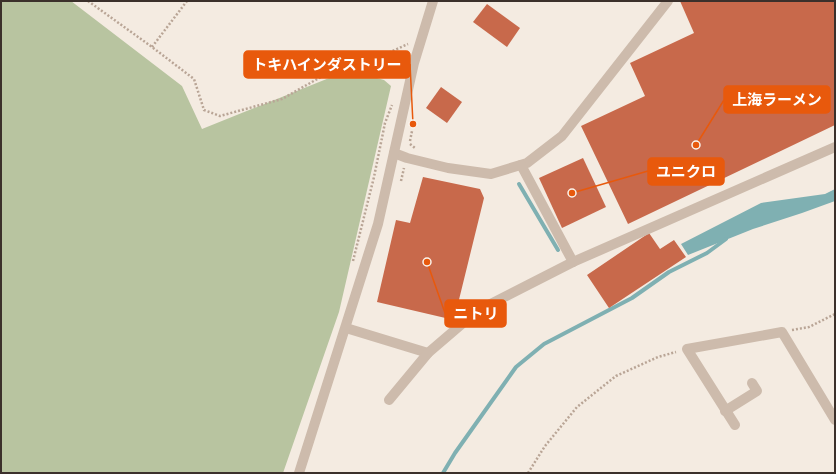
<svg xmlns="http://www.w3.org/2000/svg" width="836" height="474" font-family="'Work Sans','Noto Sans JP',sans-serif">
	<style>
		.green { fill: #b8c4a0 }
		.water { fill: #7fb0b2 }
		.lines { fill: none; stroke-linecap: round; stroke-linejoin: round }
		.stream { stroke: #7fb0b2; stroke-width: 4 }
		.building { fill: #c8694b }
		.path { stroke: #b9a596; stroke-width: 2.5; stroke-dasharray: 2 2; stroke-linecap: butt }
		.minor { stroke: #cdbbac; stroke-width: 10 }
		.leader { fill: none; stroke: #e8590c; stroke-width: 1.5 }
		.callout-dot { fill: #e8590c; stroke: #fbf5ee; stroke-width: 1.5 }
		.callout { fill: #e8590c; stroke: #e8590c; stroke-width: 1.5 }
		.callout-label { font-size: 15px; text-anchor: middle; font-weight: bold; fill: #fff }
	</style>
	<rect width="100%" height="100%" fill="#f4ebe1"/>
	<!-- green -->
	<polygon class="green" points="1,1 71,1 182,86 202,129 349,70 384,80 391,86 339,312 283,473 1,473"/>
	<!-- water -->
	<polygon class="water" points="835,189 835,201 802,213 753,229 688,255 681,244 761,203 825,194"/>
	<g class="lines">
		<!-- stream -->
		<g class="stream">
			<polyline points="519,184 558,250"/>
			<polyline points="443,473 455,453 516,367 544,344 632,298 669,272 707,253 726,239"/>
		</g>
	</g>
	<!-- building -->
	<g class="building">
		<polygon points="680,1 835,1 835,125 628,224 581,126 645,96 630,63 694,33"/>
		<polygon points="487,4 520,28 507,47 473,22"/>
		<polygon points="441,87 462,102 447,123 426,108"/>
		<polygon points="583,158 606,207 562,228 539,178"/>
		<polygon points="423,177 480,189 484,198 454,320 377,302 396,220 410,223"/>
		<polygon points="649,233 660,249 674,240 686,257 609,308 587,275"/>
	</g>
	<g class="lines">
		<!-- path -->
		<g class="path">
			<polyline points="88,1 152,47 194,79 204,110 220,116 282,99 356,57 388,53 408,44"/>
			<polyline points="152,47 187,1"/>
			<polyline points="376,66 379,54"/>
			<polyline points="410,141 412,131"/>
			<polyline points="410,144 415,148"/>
			<polyline points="401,181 404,168"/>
			<polyline points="353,261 374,177 385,123 392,105"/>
			<polyline points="792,330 809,327 835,314"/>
			<polyline points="528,473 545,446 577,407 616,376 658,357 676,352"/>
		</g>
		<!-- minor -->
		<g class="minor">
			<polyline points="394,153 407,158 448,168 491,174 527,163 562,136 668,1"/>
			<polyline points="521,165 573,262"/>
			<polyline points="346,328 428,353"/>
			<polyline points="389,400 428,353 477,311 573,262 835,147"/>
			<polyline points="725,411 757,391 752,383"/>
			<polyline points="735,425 687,349 782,332 835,420"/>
			<polyline points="299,473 378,224 414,63 433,1"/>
		</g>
	</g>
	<!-- callouts -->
	<path class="leader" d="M413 124L410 64M696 145L724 100M572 193L648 171M427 262L445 313"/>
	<g class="callout-dot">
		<circle cx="413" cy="124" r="4"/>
		<circle cx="696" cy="145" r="4"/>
		<circle cx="572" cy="193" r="4"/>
		<circle cx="427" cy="262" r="4"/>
	</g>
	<g class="callout">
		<rect x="244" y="51" width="166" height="27" rx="4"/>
		<rect x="724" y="86" width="106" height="27" rx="4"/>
		<rect x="648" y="158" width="76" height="27" rx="4"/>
		<rect x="445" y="300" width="61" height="27" rx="4"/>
	</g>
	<g class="callout-label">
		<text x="327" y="70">トキハインダストリー</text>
		<text x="777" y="105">上海ラーメン</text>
		<text x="686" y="177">ユニクロ</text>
		<text x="476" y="319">ニトリ</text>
	</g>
	<!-- border -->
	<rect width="836" height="474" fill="none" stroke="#3b302b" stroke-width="4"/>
</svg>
